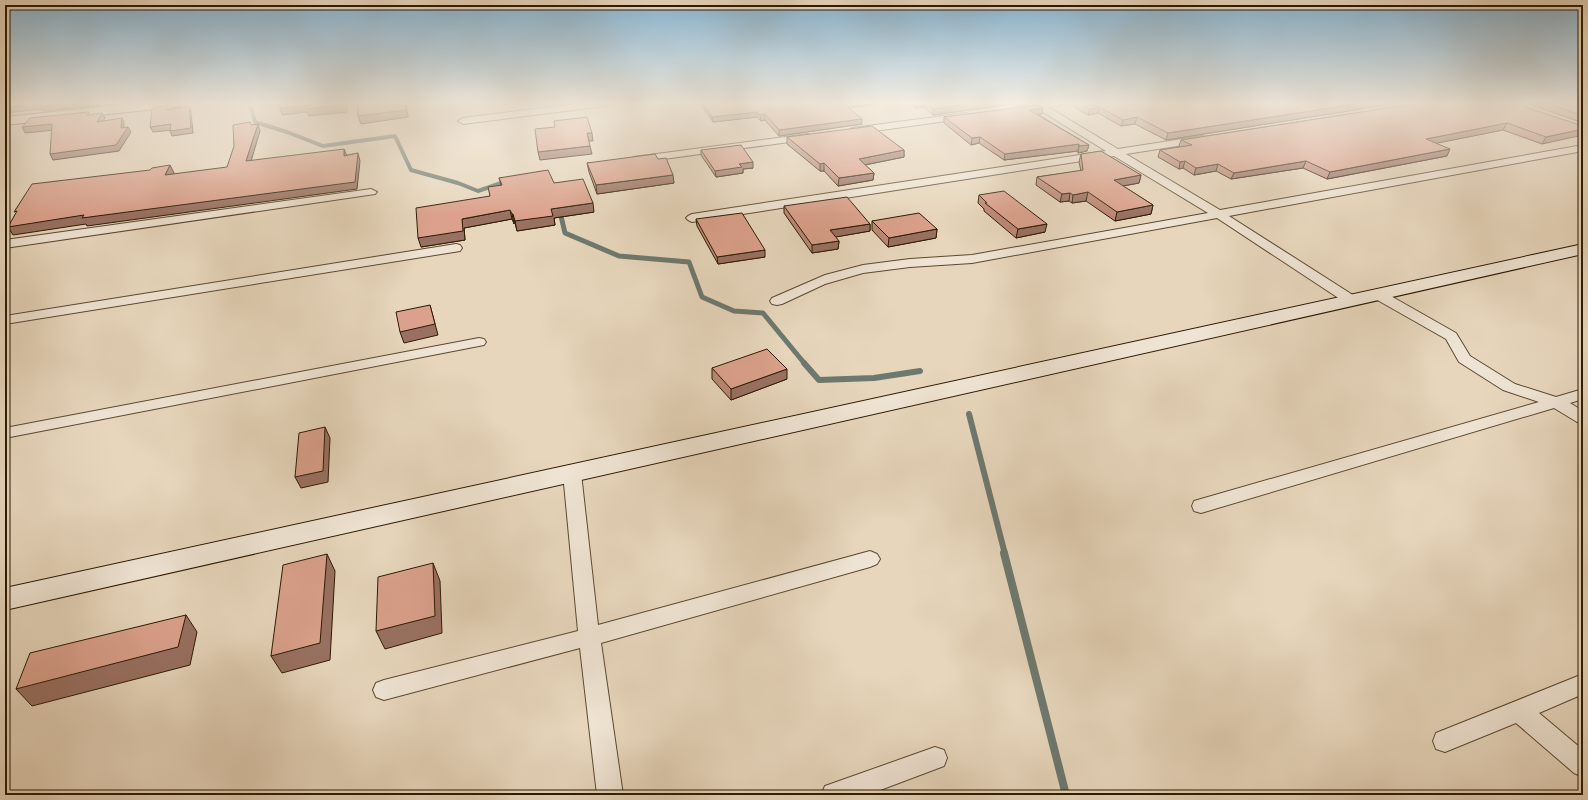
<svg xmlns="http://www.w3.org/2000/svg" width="1588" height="800" font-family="'IM FELL DW Pica',serif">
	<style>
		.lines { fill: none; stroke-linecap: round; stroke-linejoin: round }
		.stream-far3 { stroke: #6d796f; stroke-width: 4 }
		.stream-far2 { stroke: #6d796f; stroke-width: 5 }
		.stream-far1 { stroke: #6d796f; stroke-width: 6 }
		.stream { stroke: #6d796f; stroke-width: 8 }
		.street-casing { stroke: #5b4931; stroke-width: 2 }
		.secondary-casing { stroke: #2c1a03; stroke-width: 2 }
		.street { fill: #efe4d3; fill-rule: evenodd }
		.secondary { fill: #efe4d3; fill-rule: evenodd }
		.wall { fill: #bc8a78; stroke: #2c1a03 }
		.shaded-wall { fill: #997162; stroke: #2c1a03 }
		.building { fill: #dba18c; stroke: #2c1a03 }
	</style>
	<rect width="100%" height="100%" fill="#e7d6bc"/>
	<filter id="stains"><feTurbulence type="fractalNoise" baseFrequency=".005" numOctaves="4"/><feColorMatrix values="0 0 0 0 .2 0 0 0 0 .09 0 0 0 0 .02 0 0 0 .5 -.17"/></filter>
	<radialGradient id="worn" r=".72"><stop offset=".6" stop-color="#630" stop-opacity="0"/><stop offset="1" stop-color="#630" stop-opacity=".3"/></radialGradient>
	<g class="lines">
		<!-- stream-far3 -->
		<g class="stream-far3">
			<polyline points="250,103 255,122 287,132 323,146 395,136 411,170 458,183 478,191 507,181"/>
			<polyline points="559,210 561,217"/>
		</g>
		<!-- stream-far2 -->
		<polyline class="stream-far2" points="561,216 565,233 619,256 689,262 702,297 734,311 763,313 805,364"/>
		<!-- stream-far1 -->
		<g class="stream-far1">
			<polyline points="804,363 819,380 874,378 920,371"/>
			<polyline points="969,414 1005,554"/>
		</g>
		<!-- stream -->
		<polyline class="stream" points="1004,553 1066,795"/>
		<defs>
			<g id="street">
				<polygon points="582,103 609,103 605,106 463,124 458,121 463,118"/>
				<polygon points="1032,103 1063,103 1062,105 1048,107 1118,149 1202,136 1205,137 1207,139 1202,142 1126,154 1220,210 1583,145 1583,151 1229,216 1356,297 1358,300 1356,303 1346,303 1217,218 972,263 910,267 863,273 825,284 782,304 777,305 772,304 770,301 772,298 825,275 863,265 910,259 972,255 1208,213 1114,156 692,222 688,220 686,218 688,216 692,214 1106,151 1038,109 1019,112 1014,109 1016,107"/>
				<polygon points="966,113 971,116 969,118 852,134 847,131 852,128"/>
				<polygon points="808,134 813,137 811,139 634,163 629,160 634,157"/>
				<polygon points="371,189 377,192 375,194 5,248 5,240"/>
				<polygon points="456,244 460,245 462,248 460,251 5,324 5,316"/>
				<polygon points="1377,290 1382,291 1456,333 1470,356 1515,384 1556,397 1583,389 1583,399 1570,403 1583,411 1583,423 1577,422 1554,408 1201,513 1194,511 1192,506 1194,501 1539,402 1503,390 1459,362 1446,339 1372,297 1370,294 1372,291"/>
				<polygon points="479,338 484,339 486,342 484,345 5,438 5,428"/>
				<polygon points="572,467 578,469 581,473 598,625 870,551 877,554 880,559 877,564 870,567 601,643 623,795 597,795 580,648 384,700 376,697 373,690 376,683 384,680 578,631 563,473 566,469"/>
				<polygon points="1583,674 1583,694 1539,713 1583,750 1583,777 1574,773 1516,723 1445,752 1436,749 1433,741 1436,733"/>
				<polygon points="935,747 944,750 947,758 944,766 867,795 821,795 825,786"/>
			</g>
			<g id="secondary">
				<polygon points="138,103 181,103 179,106 175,107 5,125 5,117"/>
				<polygon points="1583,244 1583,254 5,610 5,588"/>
			</g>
		</defs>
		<!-- street casing -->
		<use href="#street" class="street-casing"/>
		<!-- secondary casing -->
		<use href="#secondary" class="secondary-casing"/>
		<!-- street -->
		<use href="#street" class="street"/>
		<!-- secondary -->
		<use href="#secondary" class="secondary"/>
	</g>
	<!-- wall -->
	<g class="wall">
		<polygon points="700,103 886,103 849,108 862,124 779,136 765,120 761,121 757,117 713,122"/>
		<polygon points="910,103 1019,103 933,115 924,107 915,108"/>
		<polygon points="1067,103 1124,103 1128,105 1140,103 1399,103 1166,140 1135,124 1121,126 1098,113 1088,115"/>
		<polygon points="1420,103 1583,126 1542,144 1503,130 1436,143 1447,156 1327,179 1303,168 1231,179 1216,171 1194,175 1183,168 1179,169 1158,157 1160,150 1181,147 1179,146 1181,140"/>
		<polygon points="1526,103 1583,103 1583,123"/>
		<polygon points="1043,108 1042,114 1037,114 1089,145 1087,151 1078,153 1078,151 1004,160 979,143 971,145 944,123 944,117"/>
		<polygon points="787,137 904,150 904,157 865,165 874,173 873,180 838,186 824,171 820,171 787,144"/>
		<polygon points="701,150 753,168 743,169 743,173 716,177 701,155"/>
		<polygon points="1081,154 1141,175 1139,183 1123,186 1153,205 1151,214 1115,221 1086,201 1072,203 1069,201 1060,202 1036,185 1037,177 1081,171 1079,162"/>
		<polygon points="658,159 674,183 597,194 589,172 587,163"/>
		<polygon points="499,178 554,183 594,212 554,218 555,225 517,231 515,223 514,224 512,219 464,228 465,240 421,247 490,196 501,185"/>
		<polygon points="979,195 1045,232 1016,238 984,211 984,209 978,203"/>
		<polygon points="784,206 870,224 870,231 835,237 839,241 838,249 812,253 784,213"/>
		<polygon points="696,219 765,257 718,264 697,226"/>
		<polygon points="872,221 937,229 936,238 888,247 872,230"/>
		<polygon points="712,368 787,379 731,400 712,379"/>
	</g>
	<!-- shaded-wall -->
	<g class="shaded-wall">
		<polygon points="74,103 103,103 101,105 43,111 42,109 5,113 5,108 43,104"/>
		<polygon points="347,103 347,112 309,116 307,112 282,115 280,108 307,105"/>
		<polygon points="406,103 408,117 361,124 358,116"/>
		<polygon points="843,103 886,103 843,108"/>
		<polygon points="916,103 924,103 924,107 915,108"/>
		<polygon points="978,103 1019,103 933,115 934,109"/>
		<polygon points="1362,103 1399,103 1166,140 1168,133"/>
		<polygon points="189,106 191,111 193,133 172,136 170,131"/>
		<polygon points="1099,107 1098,113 1088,115 1090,109"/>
		<polygon points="1043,108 1042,114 1028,116 1029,110"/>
		<polygon points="757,112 757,117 713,122 712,117"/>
		<polygon points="102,113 105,118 99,127 97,122"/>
		<polygon points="765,114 765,120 761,121 760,115"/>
		<polygon points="1137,117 1135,124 1121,126 1123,120"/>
		<polygon points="122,118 124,123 123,133 121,128"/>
		<polygon points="862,119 862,124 779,136 779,130"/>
		<polygon points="1507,123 1503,130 1423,146 1426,139"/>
		<polygon points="52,124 55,130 25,133 22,127"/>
		<polygon points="171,124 173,130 153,132 150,127"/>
		<polygon points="258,124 260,131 249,168 246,161"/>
		<polygon points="128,127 131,132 119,151 53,160 50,154"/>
		<polygon points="1583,129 1583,135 1542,144 1546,137"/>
		<polygon points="587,133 592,133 593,141 588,141"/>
		<polygon points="980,137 979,143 971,145 972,138"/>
		<polygon points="1079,144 1078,151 1004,160 1005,154"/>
		<polygon points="1089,145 1087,151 1078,153 1079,146"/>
		<polygon points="590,146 592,154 540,160 538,152"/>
		<polygon points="344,149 347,156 344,156"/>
		<polygon points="1450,149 1447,156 1327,179 1330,172"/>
		<polygon points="904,150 904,157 859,166 859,159"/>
		<polygon points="358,153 360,161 357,189 87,226 86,224 13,235 8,227"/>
		<polygon points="1185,161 1183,168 1179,169 1180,162"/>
		<polygon points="1306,161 1303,168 1231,179 1234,173"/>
		<polygon points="753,162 753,168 743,169 743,173 716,177 715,171 739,164"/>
		<polygon points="824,163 824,171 820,171 820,164"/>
		<polygon points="1218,164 1216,171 1194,175 1196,168"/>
		<polygon points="170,165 174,173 169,183 165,175"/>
		<polygon points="874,173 873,180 838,186 839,178"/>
		<polygon points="673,175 674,183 597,194 596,185"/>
		<polygon points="1141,175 1139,183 1112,188 1114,180"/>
		<polygon points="1088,192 1086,201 1072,203 1073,195"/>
		<polygon points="1070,193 1069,201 1060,202 1062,194"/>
		<polygon points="593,203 594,212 554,218 555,225 517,231 515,221 551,209"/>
		<polygon points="1153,205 1151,214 1115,221 1117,212"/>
		<polygon points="510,210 512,219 464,228 465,240 421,247 418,238 462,219"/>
		<polygon points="512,214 513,214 515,223 514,224"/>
		<polygon points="870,224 870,231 830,238 830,230"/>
		<polygon points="1047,224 1045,232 1016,238 1018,229"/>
		<polygon points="937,229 936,238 888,247 889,238"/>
		<polygon points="839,241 838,249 812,253 812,245"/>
		<polygon points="765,250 765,257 718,264 717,257"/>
		<polygon points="430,305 438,335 404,343 400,332"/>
		<polygon points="787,369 787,379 731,400 731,389"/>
		<polygon points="325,427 330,438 328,482 301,488 295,477"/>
		<polygon points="327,554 335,571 330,660 282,673 271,656"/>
		<polygon points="433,563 440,581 442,633 385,649 376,631"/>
		<polygon points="186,615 197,632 190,665 32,706 16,689"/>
	</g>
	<!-- building -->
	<g class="building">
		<polygon points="5,103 74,103 41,107 43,104 5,108"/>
		<polygon points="280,103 345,103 344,105 306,109 307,105 280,108"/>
		<polygon points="357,103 405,103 406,110 358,116"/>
		<polygon points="703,103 843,103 862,119 779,130 765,114 760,115 757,112 712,117"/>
		<polygon points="926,103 978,103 934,109"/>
		<polygon points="1079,103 1124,103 1128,105 1140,103 1362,103 1168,133 1137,117 1123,120 1099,107 1090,109"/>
		<polygon points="1420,103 1513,103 1583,126 1583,129 1546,137 1507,123 1426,139 1450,149 1330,172 1306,161 1234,173 1218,164 1196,168 1185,161 1180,162 1160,150 1192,145 1181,140"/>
		<polygon points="1547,103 1583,103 1583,116"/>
		<polygon points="168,105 167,110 189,106 191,128 170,131 171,124 150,127 152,108"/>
		<polygon points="1038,105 1043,108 1029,110 1089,145 1079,146 1079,144 1005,154 980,137 972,138 944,117"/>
		<polygon points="89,112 87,115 102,113 97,122 122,118 121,128 128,127 116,145 50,154 52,124 22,127 30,118"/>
		<polygon points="587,117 592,133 587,133 590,146 538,152 535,129 555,127 554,121"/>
		<polygon points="250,122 251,125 258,124 246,161 344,149 344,156 358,153 355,182 82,218 84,215 8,227 17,211 14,212 32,184 150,170 152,168 170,165 165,175 227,167 234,146 233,125"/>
		<polygon points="872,126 904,150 859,159 874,173 839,178 824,163 820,164 787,137"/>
		<polygon points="741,145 753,162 739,164 742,167 715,171 701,150"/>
		<polygon points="1101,151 1141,175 1114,180 1153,205 1117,212 1088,192 1073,195 1070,193 1062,194 1037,177 1083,170 1081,154"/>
		<polygon points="655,154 658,159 666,158 673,175 596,185 587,163"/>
		<polygon points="548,170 554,183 583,179 593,203 551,209 553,216 515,221 513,214 512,214 510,210 462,219 463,231 418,238 416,208 490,196 488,187 502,185 499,178"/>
		<polygon points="1004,191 1047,224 1018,229 985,203 987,203 979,195"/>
		<polygon points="847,197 870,224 830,230 839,241 812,245 784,206"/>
		<polygon points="742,213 765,250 717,257 696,219"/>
		<polygon points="919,213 937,229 889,238 872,221"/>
		<polygon points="430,305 435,324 400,332 396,312"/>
		<polygon points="767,349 787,369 731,389 712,368"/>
		<polygon points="325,427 323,471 295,477 299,433"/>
		<polygon points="327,554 320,643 271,656 283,565"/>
		<polygon points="433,563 435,616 376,631 378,577"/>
		<polygon points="186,615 178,647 16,689 30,653"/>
	</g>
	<!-- sky -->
	<linearGradient id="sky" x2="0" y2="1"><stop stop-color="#88b6d4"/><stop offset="0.48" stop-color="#f4ede1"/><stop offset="1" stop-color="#f4ede1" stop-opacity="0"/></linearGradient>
	<rect width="1588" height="215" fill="url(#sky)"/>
	<!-- margin -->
	<rect width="1588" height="800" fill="none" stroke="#e7d6bc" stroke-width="20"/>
	<rect x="6" y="6" width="1576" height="788" fill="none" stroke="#2c1a03" stroke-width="2"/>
	<rect x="10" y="10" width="1568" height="780" fill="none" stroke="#2c1a03"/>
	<rect width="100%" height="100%" filter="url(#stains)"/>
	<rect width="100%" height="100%" fill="url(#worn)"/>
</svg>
